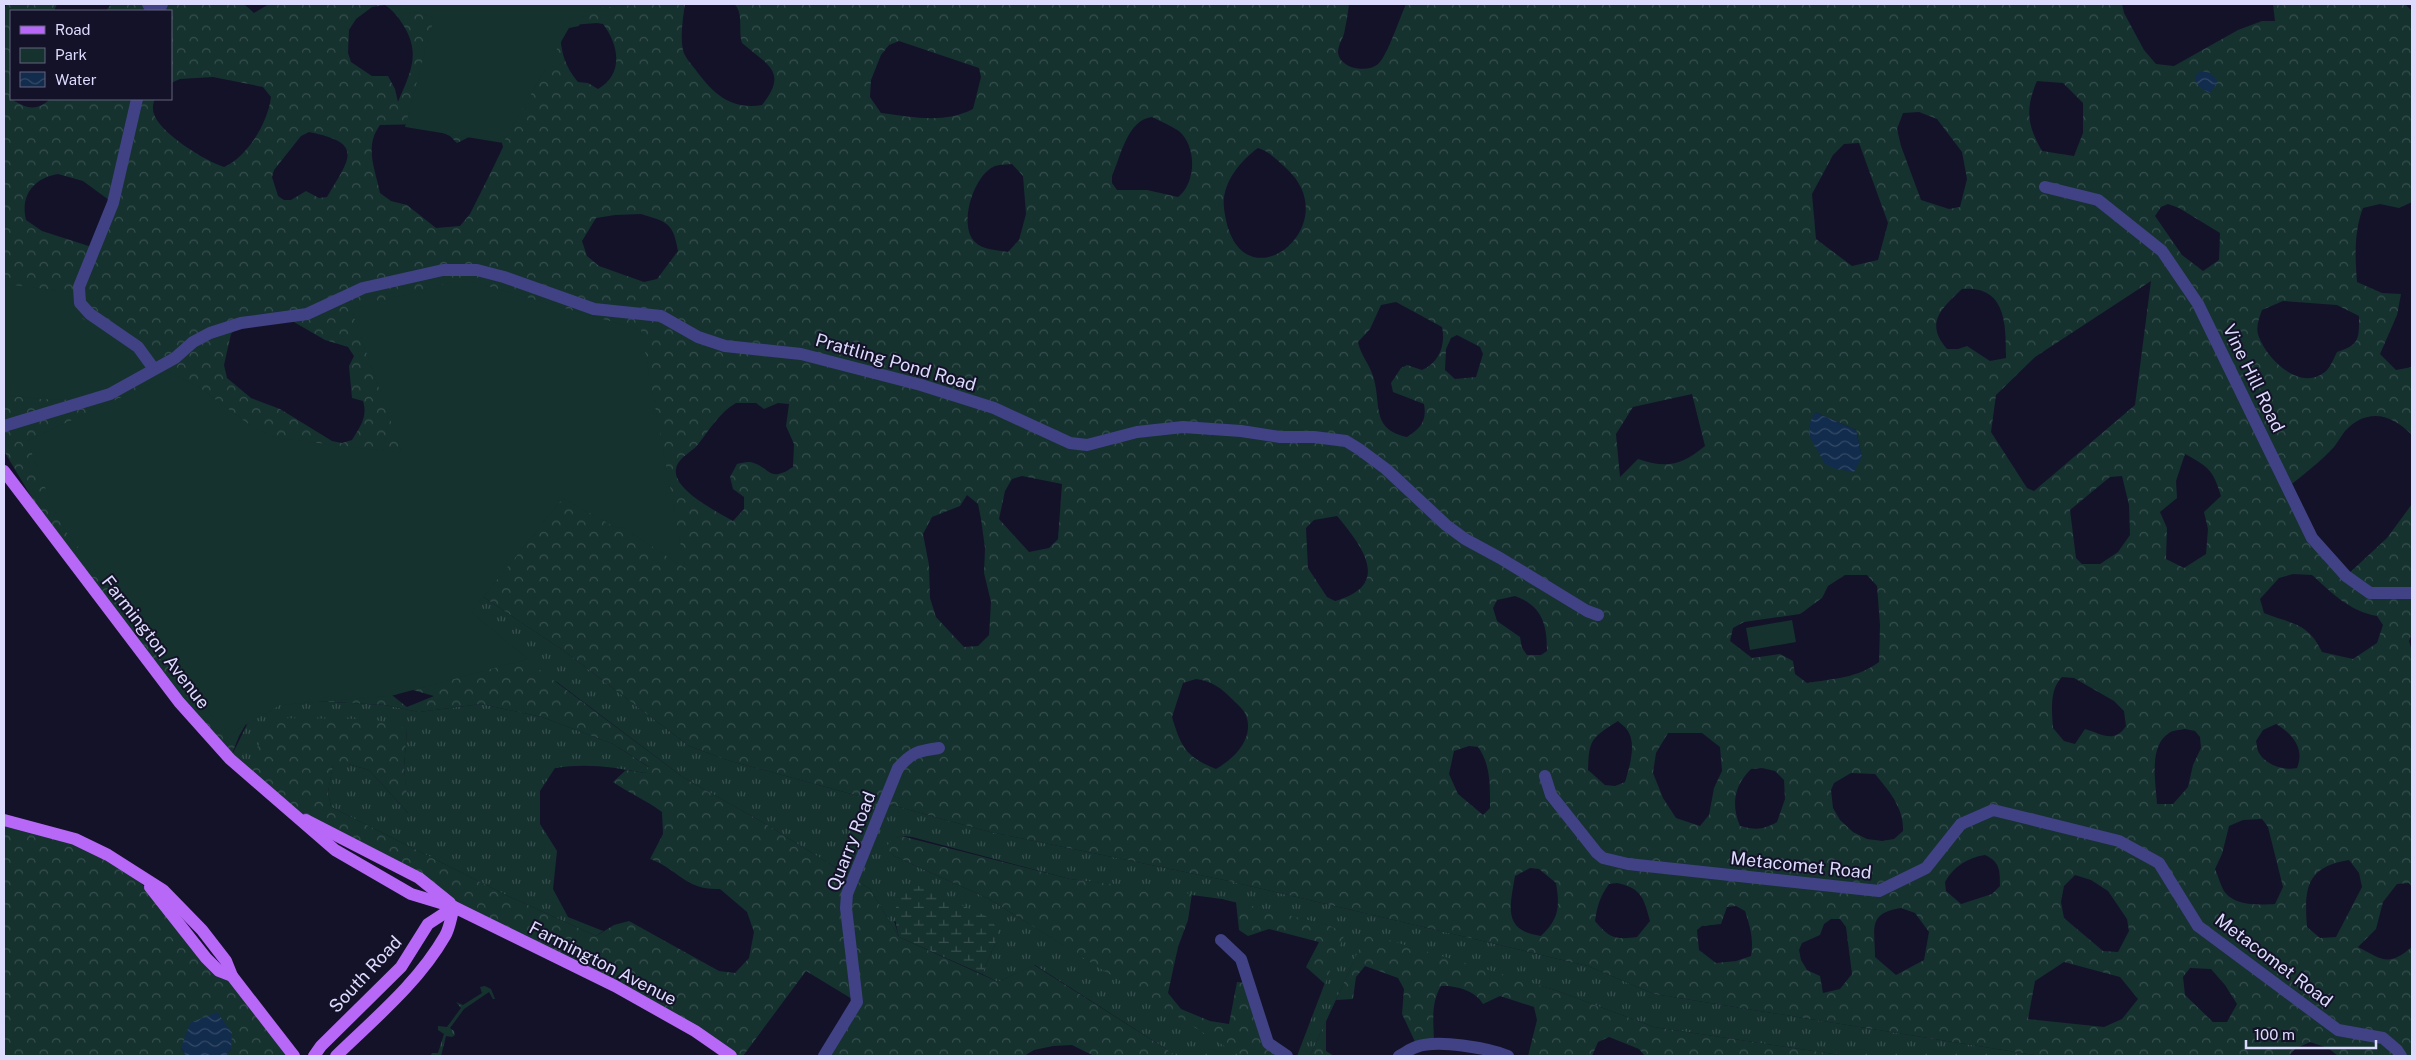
<svg xmlns="http://www.w3.org/2000/svg" width="2416" height="1060" font-family="'Public Sans',sans-serif">
	<style>
		.grass { fill: url(#grass-tufts) }
		.forest { fill: url(#forest-crowns); fill-rule: evenodd }
		.wetland { fill: url(#wetland-marsh) }
		.green { fill: #15322f }
		.water { fill: url(#water-waves) }
		.lines { fill: none; stroke-linecap: round; stroke-linejoin: round }
		.minor { stroke: #404285; stroke-width: 12 }
		.major { stroke: #b768f7; stroke-width: 12 }
		.labels { text-anchor: middle; dominant-baseline: central; stroke-width: 4; stroke-linejoin: round; paint-order: stroke }
		.street-label { font-size: 18px; fill: #dddbfd; stroke: #141229 }
	</style>
	<defs>
		<pattern id="grass-tufts" width="24" height="20" patternUnits="userSpaceOnUse" patternTransform="scale(1.25)"><rect width="24" height="20" fill="#15322f"/><path d="M3 7l-1-3M5 7V3M7 7l1-3M15 17l-1-3M17 17v-4M19 17l1-3" fill="none" stroke="#374f4e"/></pattern>
		<pattern id="forest-crowns" width="20" height="18" patternUnits="userSpaceOnUse" patternTransform="scale(1.25)"><rect width="20" height="18" fill="#15322f"/><path d="M2 6a3 3 0 1 1 6 0M12 15a3 3 0 1 1 6 0" fill="none" stroke="#374f4e"/></pattern>
		<pattern id="wetland-marsh" width="20" height="14" patternUnits="userSpaceOnUse" patternTransform="scale(1.25)"><rect width="20" height="14" fill="#15322f"/><path d="M1 5h8M5 5V1M11 12h8M15 12V8" fill="none" stroke="#374f4e"/></pattern>
		<pattern id="water-waves" width="16" height="10" patternUnits="userSpaceOnUse" patternTransform="scale(1.25)"><rect width="16" height="10" fill="#122c4d"/><path d="M0 5q4-4 8 0t8 0" fill="none" stroke="#344a68"/></pattern>
	</defs>
	<rect width="100%" height="100%" fill="#141229"/>
	<!-- grass -->
	<g class="grass">
		<path d="M134,521L431,562L564,651L689,746L727,760L990,832L1224,880L1588,966L1654,994L2041,1056H1847L1654,1027L1555,990L1365,937L1310,1056H1297L1344,933L1327,925L1222,899L1070,879L912,837C899,835 894,837 886,848L894,856L989,899L1243,1056H1177L1035,965L998,982L982,974L995,944L894,921L899,937L870,889L764,823L684,778L557,682Z"/>
		<path d="M260,698L385,705L419,712L481,704L542,717L613,744L650,768L645,773C612,767 588,763 555,768L540,791V824L557,851L553,889L568,917L603,931L596,936L508,896L331,807L328,792L333,764H348L369,770L408,813L404,768L407,729L244,772L230,759Z"/>
		<polygon points="485,986 491,989 495,999 493,999 489,992 464,1009 450,1028 454,1031 455,1035 452,1037 446,1036 441,1056 431,1055 432,1053 438,1053 444,1034 438,1030 438,1026 447,1027 461,1008 456,1002 463,1005 482,993 480,987"/>
	</g>
	<!-- forest -->
	<g class="forest">
		<path d="M7,4H57L54,11H11V99C25,107 35,113 50,99H155C153,103 152,109 154,114C160,133 205,161 224,167C247,157 268,123 271,97L263,87L213,77L180,79L171,83V11H106L111,4H244L254,13L269,4H685C683,18 680,35 683,50C684,56 691,64 695,69C713,93 729,110 762,105C789,71 767,65 742,43C738,31 744,12 734,4H1349C1348,14 1346,24 1344,34C1342,40 1338,46 1338,52C1339,69 1369,74 1379,63C1388,54 1400,17 1406,4H2122L2124,13L2144,50L2156,64L2174,66L2238,30L2262,21H2275L2273,4H2405L2412,11V202L2399,208L2380,204L2363,208C2354,231 2355,257 2357,282L2382,293L2401,294L2397,315L2380,354L2396,370L2412,367V435C2392,414 2367,407 2345,431C2341,436 2338,442 2334,447C2320,462 2303,475 2287,488L2312,538L2346,576L2387,538L2412,504V634L2409,641L2412,651V887L2409,883L2397,884L2383,902L2376,929L2358,947C2383,960 2388,967 2412,947V1056H2338L2328,1048L2310,1042L2295,1049L2289,1056H2041L1654,994L1588,966L1224,880L990,832L727,760L689,746L564,651L431,562L432,589L684,778L764,823L870,889L899,937L998,982L1034,965L1177,1056H1094L1072,1045L1053,1046L1034,1050L1024,1056H824L857,1002L806,971L743,1056H731L695,1031L454,907L419,878L299,817L244,772L273,718L373,719L407,729L404,768L409,814L369,770L348,764L333,765L328,792L331,807L508,896L596,936L614,925L629,921L719,971L735,973L749,958L754,932L747,912L720,889C684,890 680,870 650,859L663,834L662,812C646,800 629,793 613,782L626,770L645,773L649,767L613,744L542,717L481,704L419,712L385,705L261,698L239,736L230,759L63,550L4,451V9ZM385,5C395,12 399,18 405,28C421,56 409,75 398,102L395,89L388,76H372L351,62L348,53L349,30L356,19L372,7ZM597,23L603,24C619,45 624,74 598,89L588,83L578,82C565,66 562,55 560,35L571,25ZM899,41L979,68L981,77L973,109C944,124 913,117 881,113L870,97L871,80L881,55L889,45ZM2037,81L2063,83L2083,103V133L2074,156L2042,151C2027,125 2025,109 2037,81ZM1919,112L1937,119L1962,152L1967,179L1960,207L1949,209L1921,200L1901,146L1897,129L1903,113ZM1152,117C1160,121 1172,126 1180,132C1197,148 1196,183 1178,197L1147,190H1117L1112,183V176C1121,156 1127,120 1152,117ZM423,124L450,136L457,143L477,133L501,139L503,147L494,166L470,214L460,226L436,228L407,205L391,201L380,193C375,168 364,147 380,125ZM309,132C365,143 350,158 327,197L319,198L306,191L291,200H284L278,196L272,177L274,170L301,136ZM1859,143L1888,223L1878,260L1852,266L1816,239L1812,194L1833,155L1844,144ZM1258,148C1270,152 1277,160 1286,168C1351,227 1236,314 1224,208C1221,184 1240,161 1258,148ZM1012,164L1023,176L1026,214L1019,240L1008,252C997,250 983,250 975,242C958,226 973,177 993,167C998,164 1006,165 1012,164ZM58,174L83,181L113,203L95,248L42,231L26,220C20,195 34,178 58,174ZM2168,204L2179,208L2220,233L2219,260L2203,271L2182,255L2155,216L2161,207ZM641,214C667,222 673,222 678,251L657,279L644,282L599,266L587,256L582,241L596,218L615,215ZM2151,281L2135,405L2034,491L2027,488L1991,432L1996,395L2035,357ZM1962,289C2007,285 2006,326 2006,358L1990,361L1967,346L1958,349H1947C1924,323 1942,308 1962,289ZM2283,301L2337,305L2359,316C2359,338 2360,345 2337,352C2334,358 2330,368 2325,372C2300,392 2267,359 2259,337C2255,327 2259,319 2262,310ZM1396,302L1442,327C1446,345 1439,363 1422,370L1407,365L1401,368L1391,383L1393,392L1424,404C1427,421 1421,428 1407,437C1370,429 1382,404 1373,376C1369,363 1361,356 1358,342L1370,329L1381,305ZM280,319L294,322L325,340L348,347L354,356L349,366L352,398L363,401C368,417 360,427 352,440L342,443L332,441L280,409L251,398L227,378L224,365L231,334L241,323ZM1457,335L1480,347L1483,354L1476,377L1455,379L1445,370L1446,349L1451,338ZM1692,394L1705,446C1682,465 1667,469 1638,459L1620,477L1616,434L1633,407ZM736,403H756L764,409L778,403L789,404L786,426L794,444L793,467C767,485 769,464 749,462C745,462 740,463 737,464L730,477L733,489L744,497V509L733,521C718,512 672,490 676,469C678,457 693,452 699,443C710,429 720,412 736,403ZM1815,412L1856,430L1862,457ZM2185,454C2209,467 2213,470 2221,496L2204,512L2208,529L2206,554L2184,568L2166,559L2167,528L2160,512L2177,498L2176,481ZM1022,476L1062,484L1058,539L1049,548L1029,552L999,519L1005,491L1012,479ZM2122,476L2129,505L2130,535L2118,552L2100,564H2082L2076,558L2070,510L2110,477ZM967,495L978,504L981,519L985,548L984,573L991,602L989,635L978,646L964,647L936,617L930,598L929,565L923,534L932,517L960,506ZM1337,516C1363,547 1392,585 1335,601L1327,597L1308,568L1306,528L1314,520ZM2293,574L2312,575C2332,593 2349,611 2377,616L2383,625L2377,643L2353,659L2322,652C2308,622 2291,624 2264,613L2260,599L2279,578ZM1845,575H1867L1877,586L1880,625L1879,662C1858,678 1832,679 1807,683L1795,674L1793,661L1780,654L1752,658L1730,641L1733,628L1744,622L1800,614L1822,598L1828,586ZM1515,596C1542,606 1547,624 1547,651L1541,655H1527L1522,648L1520,637L1497,621L1493,608L1497,600ZM2062,677L2074,678L2114,701L2124,711L2126,726C2114,744 2102,734 2085,729L2075,744L2064,741L2053,728C2052,711 2049,690 2062,677ZM370,678L434,696L407,707ZM1196,679C1212,681 1221,688 1232,699C1236,703 1242,708 1245,713C1256,737 1235,758 1216,769C1186,757 1181,747 1172,717L1183,683ZM1618,721C1621,724 1627,728 1629,733C1636,746 1629,769 1625,782L1615,786L1605,785L1588,770C1589,738 1592,738 1618,721ZM2276,724C2293,734 2305,749 2297,768C2284,771 2266,765 2259,753C2257,750 2257,744 2256,741L2263,730ZM2185,729L2195,731L2200,737L2201,748L2193,765L2188,787L2173,804H2157C2156,784 2148,746 2169,733C2173,730 2180,730 2185,729ZM1668,733H1702L1720,747L1722,771L1714,788L1709,815L1700,826L1676,818L1663,798L1653,773L1656,753ZM1469,746L1478,747C1491,765 1490,787 1490,808L1483,815L1458,794L1449,774L1454,751ZM1762,768L1775,771L1784,780L1785,799L1777,822C1763,830 1755,830 1740,826C1731,804 1734,786 1751,769ZM1851,773L1875,774C1889,791 1904,808 1903,831L1894,839L1882,841L1867,839L1853,832L1840,820L1833,808L1831,790L1834,783ZM2262,819L2268,827L2283,887L2275,904C2259,905 2234,906 2224,891C2220,884 2218,875 2215,869L2222,854L2229,826L2243,820ZM1985,855C2000,862 2000,870 2000,886L1992,894L1961,904L1946,891L1945,882C1954,866 1967,858 1985,855ZM2349,860L2359,873L2362,887L2336,937L2320,938L2307,927C2304,888 2306,867 2349,860ZM1530,868L1539,869L1556,883C1560,907 1559,919 1541,936C1502,931 1510,906 1515,876ZM2075,875L2091,880L2108,891L2127,919L2129,931L2118,952L2103,951L2064,918L2061,902L2064,886ZM1617,883C1642,888 1644,899 1650,921L1637,937C1615,940 1609,938 1595,921C1597,907 1600,896 1609,884ZM1736,906L1745,911C1750,926 1754,940 1751,956L1736,961L1716,963L1699,950L1697,930L1702,926L1721,924L1727,907ZM1901,908L1915,913L1929,932L1924,960L1896,975L1875,957C1875,929 1867,913 1901,908ZM1831,919H1840L1846,927L1852,974L1840,989L1823,993L1820,976L1807,970L1801,960L1799,950L1802,943L1820,935L1824,924ZM2064,962L2120,977L2138,999L2122,1019L2104,1027L2028,1019L2035,981ZM2190,968L2211,969L2225,985L2237,1004L2227,1022H2213L2185,995L2183,977Z"/>
		<polygon points="4,820 40,828 124,866 232,976 294,1056 226,1056 231,1049 181,1048 186,1056 4,1056"/>
		<polygon points="901,836 1070,879 1192,894 1188,920 1178,947 1168,993 1181,1009 1210,1021 1229,1024 1237,982 1249,983 1268,1043 1287,1056 1243,1056 1234,1052 989,899 894,856 885,848 893,839"/>
		<polygon points="1236,902 1328,925 1345,933 1325,984 1306,967 1319,942 1269,929 1248,936 1239,930"/>
		<path d="M1365,936H1375L1555,990L1654,1027L1847,1056H1645L1639,1049L1609,1037L1598,1042L1592,1056H1528L1537,1020L1534,1007L1500,996L1483,1004C1476,991 1456,985 1441,986C1430,1004 1434,1024 1434,1044L1417,1046L1402,1014L1404,989L1398,978L1365,966L1356,977L1353,999L1336,1000Z"/>
		<polygon points="1326,1021 1326,1051 1334,1056 1310,1056"/>
	</g>
	<!-- wetland -->
	<path class="wetland" d="M914,884L986,916L998,929L995,944L982,974L899,937C893,916 894,904 905,885Z"/>
	<!-- green -->
	<g class="green">
		<polygon points="401,4 647,4 586,9 579,26 569,28 503,143 405,127 434,18 400,7"/>
		<polygon points="463,279 641,330 685,568 624,528 615,527 563,498 471,612 528,659 391,696 280,705 230,734 183,685 67,533 54,510 27,441 152,383 167,370 203,390 251,426 275,438 402,453 351,309"/>
		<polygon points="4,284 69,292 80,317 125,347 141,374 83,400 39,399 4,395"/>
		<polygon points="1792,620 1796,642 1750,650 1746,628"/>
	</g>
	<!-- water -->
	<g class="water">
		<path d="M2200,71L2211,73L2218,82L2210,93C2201,89 2196,86 2195,76Z"/>
		<polygon points="1815,412 1856,430 1862,457 1854,472 1836,469 1825,464 1810,437 1809,425"/>
		<polygon points="217,1012 232,1033 231,1049 226,1056 186,1056 181,1048 190,1023"/>
	</g>
	<g class="lines">
		<!-- minor -->
		<g class="minor">
			<polyline points="148,4 152,11"/>
			<polyline points="159,11 162,4"/>
			<polyline points="137,99 113,203 79,287 80,303 90,314 138,347 154,369"/>
			<polyline points="2045,187 2098,200 2162,251 2198,304 2312,538 2346,576 2370,593 2412,593"/>
			<polyline points="4,426 110,394 175,358 193,342 210,333 241,323 307,314 363,288 443,270 477,270 504,277 594,309 661,316 698,337 725,346 801,354 921,385 994,408 1070,443 1087,445 1137,432 1183,427 1241,431 1280,437 1314,437 1346,441 1359,449 1386,469 1446,525 1465,539 1500,558 1587,611 1598,615"/>
			<polyline points="1545,776 1551,795 1597,853 1603,858 1628,864 1879,891 1926,868 1961,824 1993,810 2030,819 2119,841 2159,863 2198,926 2338,1030 2383,1038 2397,1050 2401,1056"/>
			<polyline points="1221,940 1241,959 1268,1043 1287,1056"/>
			<path d="M824,1056L857,1002L846,908L847,894L898,768C912,752 918,751 939,748"/>
			<path d="M1399,1056C1405,1053 1410,1049 1416,1047C1438,1039 1487,1048 1508,1056"/>
		</g>
		<!-- major -->
		<g class="major">
			<polyline points="4,471 179,702 230,759 335,850 411,894 454,907 615,986 695,1031 731,1056"/>
			<polyline points="4,820 75,839 108,855 163,890 202,930 226,961 232,976 294,1056"/>
			<polyline points="306,820 419,878 450,903"/>
			<polyline points="150,887 206,958 219,971 232,976"/>
			<polyline points="314,1056 321,1046 401,967 428,924 454,907"/>
			<path d="M336,1056C374,1019 418,983 445,936C450,928 451,916 454,907"/>
		</g>
	</g>
	<g class="labels">
		<!-- street labels -->
		<g class="street-label">
			<text transform="translate(896 362) rotate(16)">Prattling Pond Road</text>
			<text transform="translate(2254 378) rotate(64)">Vine Hill Road</text>
			<text transform="translate(156 642) rotate(52)">Farmington Avenue</text>
			<text transform="translate(851 841) rotate(-69)">Quarry Road</text>
			<text transform="translate(1801 865) rotate(6)">Metacomet Road</text>
			<text transform="translate(2274 960) rotate(37)">Metacomet Road</text>
			<text transform="translate(603 963) rotate(27)">Farmington Avenue</text>
			<text transform="translate(365 974) rotate(-47)">South Road</text>
		</g>
	</g>
	<!-- border -->
	<rect width="2416" height="1060" fill="none" stroke="#dddbfd" stroke-width="10"/>
	<!-- legend -->
	<rect x="10" y="10" width="162" height="90" fill="#141229" stroke="#64627e"/>
	<rect x="20" y="26" width="25" height="8" fill="#b768f7" stroke="#64627e"/>
	<text x="55" y="35" font-size="15" fill="#dddbfd">Road</text>
	<rect x="20" y="48" width="25" height="15" fill="#15322f" stroke="#64627e"/>
	<text x="55" y="60" font-size="15" fill="#dddbfd">Park</text>
	<rect x="20" y="72" width="25" height="15" fill="url(#water-waves)" stroke="#64627e"/>
	<text x="55" y="85" font-size="15" fill="#dddbfd">Water</text>
	<!-- scale -->
	<path d="M2246 1040v8h130v-8" fill="none" stroke="#dddbfd" stroke-width="2.5"/>
	<text x="2254" y="1040" font-size="15" fill="#dddbfd" stroke="#141229" stroke-width="4" paint-order="stroke">100 m</text>
</svg>
